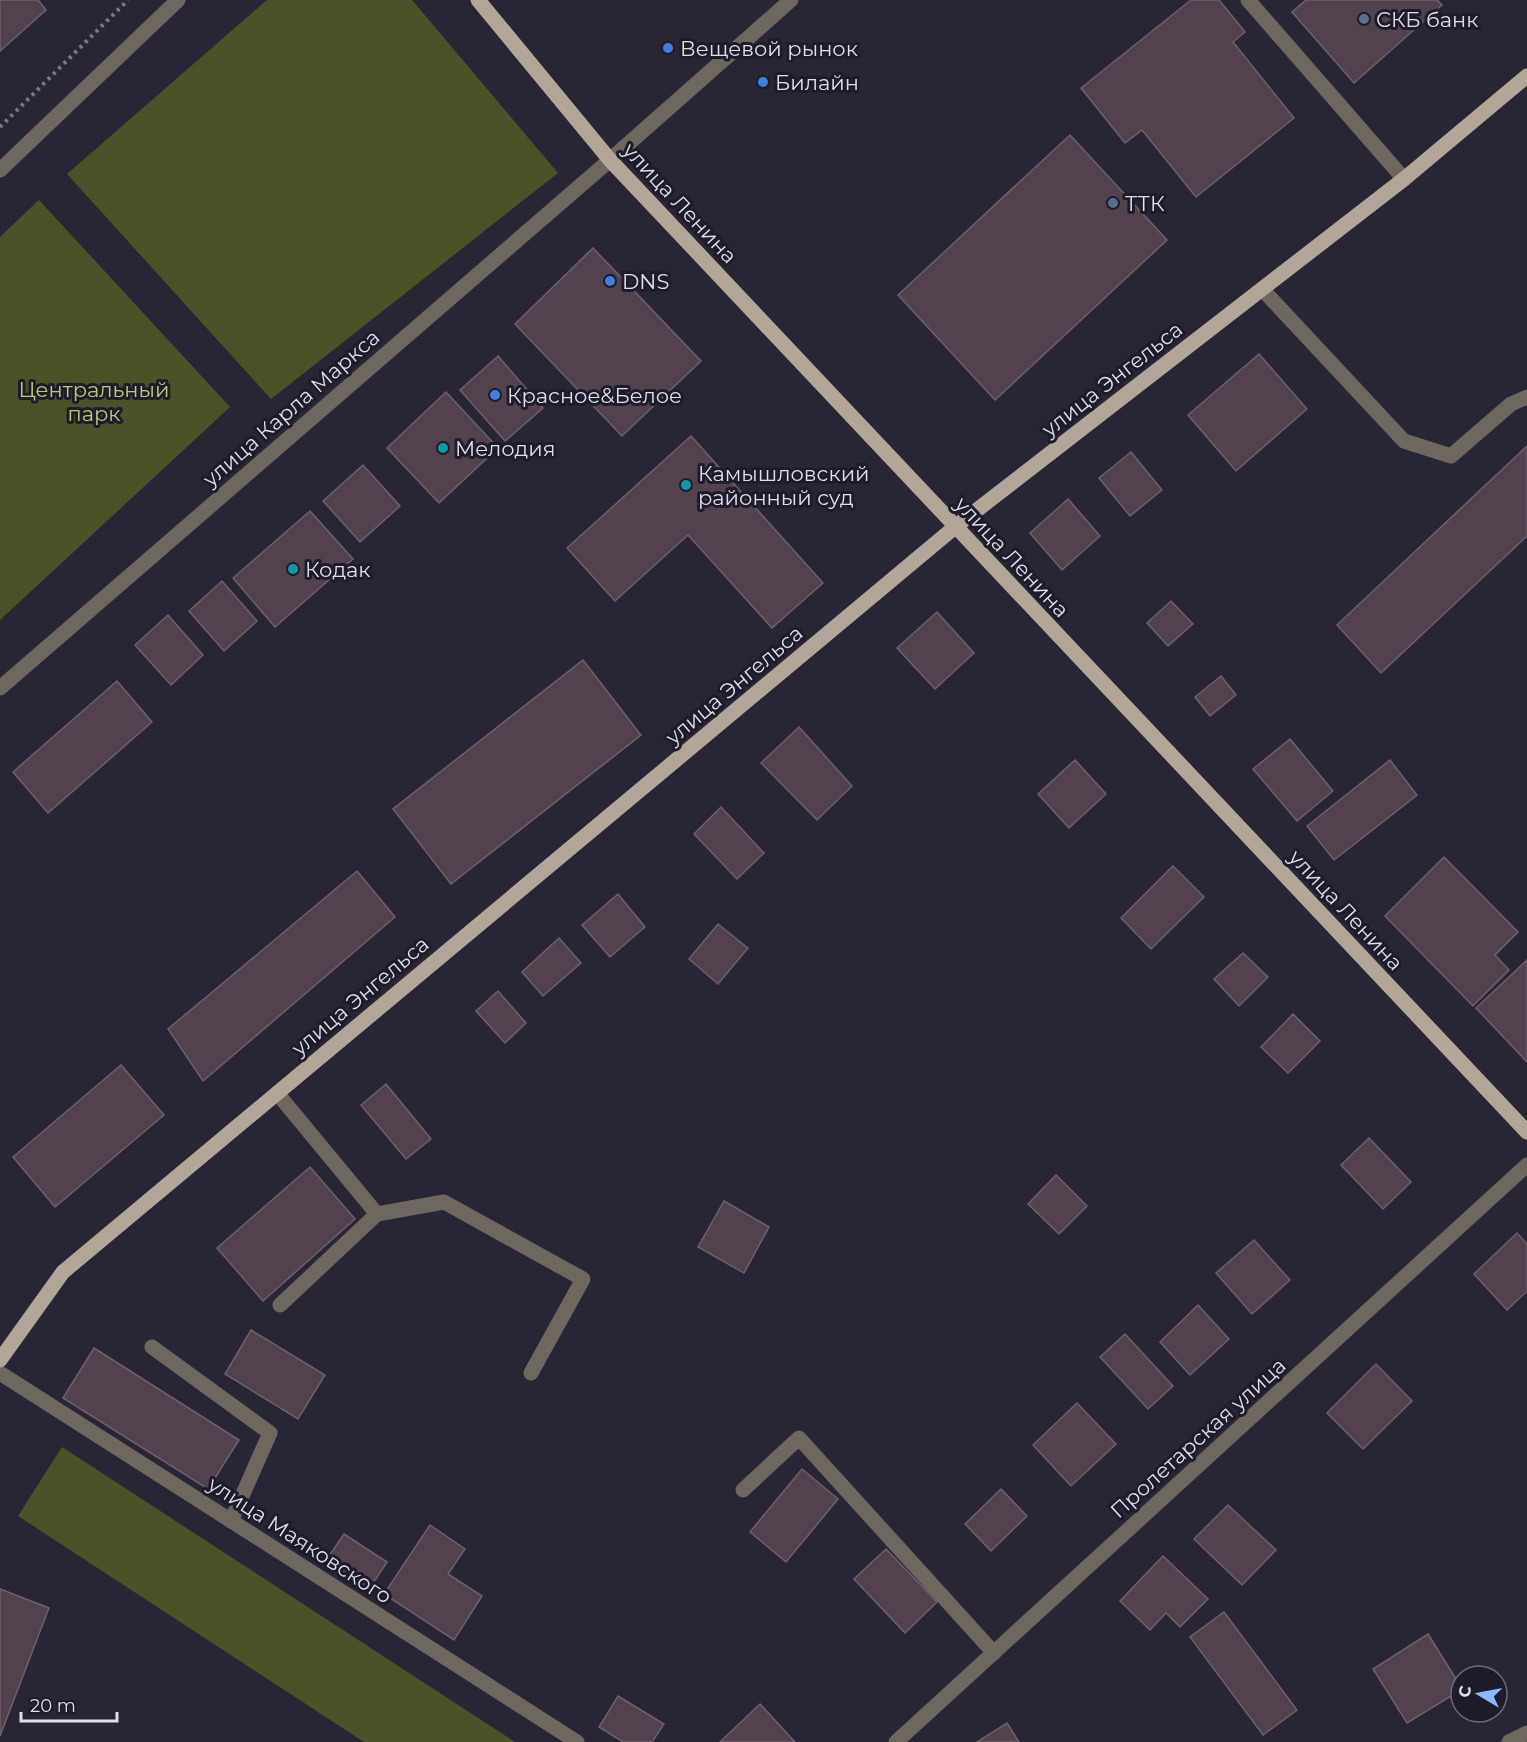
<svg xmlns="http://www.w3.org/2000/svg" width="1527" height="1742" font-family="Montserrat,sans-serif">
	<style>
		.green { fill: #4c5228 }
		.building { fill: #52424e; stroke: #705f6c; stroke-width: 1.5 }
		.lines { fill: none; stroke-linecap: round; stroke-linejoin: round }
		.path { stroke: #7a7986; stroke-width: 4; stroke-dasharray: 3 4.5; stroke-linecap: butt }
		.minor { stroke: #6d6760; stroke-width: 15 }
		.major { stroke: #b2a698; stroke-width: 15 }
		.service-dot { fill: #5c6f8a; stroke: #1e1c2b; stroke-width: 2 }
		.shop-dot { fill: #3f7fe0; stroke: #1e1c2b; stroke-width: 2 }
		.culture-dot { fill: #0f9aa8; stroke: #1e1c2b; stroke-width: 2 }
		.labels { text-anchor: middle; dominant-baseline: central; stroke-width: 6; stroke-linejoin: round; paint-order: stroke }
		.poi-label { font-size: 21px; fill: #dfdee9; stroke: #1e1c2b; text-anchor: start }
		.street-label { font-size: 21px; fill: #dfdee9; stroke: #1e1c2b }
		.park-label { font-size: 21px; fill: #bdc879; stroke: #1e1c2b }
	</style>
	<rect width="100%" height="100%" fill="#282635"/>
	<!-- green -->
	<g class="green">
		<polygon points="267,0 412,0 558,173 271,399 67,174"/>
		<polygon points="39,200 230,407 0,620 0,237"/>
		<polygon points="62,1447 515,1742 364,1742 18,1516"/>
	</g>
	<!-- building -->
	<g class="building">
		<polygon points="0,0 38,0 46,10 0,51"/>
		<polygon points="1191,0 1219,0 1245,32 1233,42 1294,118 1196,197 1142,130 1125,143 1081,88"/>
		<polygon points="1306,0 1437,0 1442,5 1354,83 1292,12"/>
		<polygon points="1070,135 1167,240 995,400 898,295"/>
		<polygon points="593,248 701,361 622,436 515,324"/>
		<polygon points="1259,354 1307,409 1236,471 1188,415"/>
		<polygon points="498,356 543,408 505,441 460,390"/>
		<polygon points="446,392 498,448 439,503 387,448"/>
		<polygon points="691,436 823,583 772,628 688,535 615,601 567,548"/>
		<polygon points="1527,446 1527,536 1381,673 1337,625"/>
		<polygon points="1131,452 1162,490 1130,516 1099,478"/>
		<polygon points="363,465 400,506 360,542 323,501"/>
		<polygon points="1068,499 1100,536 1062,570 1030,533"/>
		<polygon points="310,511 353,559 275,627 233,578"/>
		<polygon points="222,581 257,621 224,651 189,611"/>
		<polygon points="1171,601 1193,624 1168,646 1147,623"/>
		<polygon points="937,612 974,653 935,689 897,648"/>
		<polygon points="168,615 203,655 171,685 135,645"/>
		<polygon points="583,660 641,735 451,884 393,809"/>
		<polygon points="1221,676 1236,695 1210,716 1195,697"/>
		<polygon points="117,681 152,722 48,813 13,772"/>
		<polygon points="799,727 852,786 817,820 761,763"/>
		<polygon points="1290,739 1333,791 1297,821 1253,769"/>
		<polygon points="1075,760 1106,794 1069,828 1038,794"/>
		<polygon points="1390,760 1417,795 1334,860 1307,826"/>
		<polygon points="721,807 764,853 737,879 694,834"/>
		<polygon points="1444,857 1518,932 1495,955 1509,970 1473,1006 1385,916"/>
		<polygon points="1173,866 1204,897 1151,949 1121,918"/>
		<polygon points="357,871 395,917 203,1081 168,1029"/>
		<polygon points="618,894 645,927 610,957 582,925"/>
		<polygon points="718,924 748,948 718,984 689,959"/>
		<polygon points="559,938 581,963 543,996 522,972"/>
		<polygon points="1243,953 1268,977 1239,1006 1214,979"/>
		<polygon points="1527,960 1527,1062 1476,1008"/>
		<polygon points="498,991 526,1023 505,1043 476,1011"/>
		<polygon points="1293,1014 1320,1041 1288,1073 1261,1047"/>
		<polygon points="121,1065 164,1115 55,1207 13,1157"/>
		<polygon points="386,1084 431,1139 406,1159 361,1105"/>
		<polygon points="1369,1138 1411,1182 1383,1209 1341,1165"/>
		<polygon points="310,1167 355,1219 263,1301 217,1248"/>
		<polygon points="1056,1175 1087,1206 1059,1234 1028,1204"/>
		<polygon points="724,1201 769,1227 744,1273 698,1247"/>
		<polygon points="1517,1233 1527,1244 1527,1291 1507,1310 1474,1274"/>
		<polygon points="1254,1240 1290,1280 1252,1314 1216,1273"/>
		<polygon points="1198,1305 1229,1339 1190,1375 1160,1342"/>
		<polygon points="251,1330 325,1375 298,1419 225,1374"/>
		<polygon points="1125,1334 1173,1386 1148,1409 1100,1357"/>
		<polygon points="94,1348 239,1440 208,1489 63,1398"/>
		<polygon points="1376,1364 1412,1401 1363,1449 1327,1413"/>
		<polygon points="1077,1403 1116,1444 1071,1486 1033,1445"/>
		<polygon points="802,1469 838,1499 786,1562 750,1532"/>
		<polygon points="1001,1489 1027,1516 991,1551 965,1524"/>
		<polygon points="1228,1505 1276,1550 1242,1585 1194,1539"/>
		<polygon points="430,1525 465,1549 448,1574 482,1596 454,1640 384,1594"/>
		<polygon points="344,1534 387,1562 368,1591 325,1562"/>
		<polygon points="886,1549 937,1602 905,1633 854,1579"/>
		<polygon points="1163,1556 1208,1599 1180,1627 1166,1613 1150,1630 1120,1601"/>
		<polygon points="0,1589 49,1608 0,1736"/>
		<polygon points="1224,1612 1297,1710 1263,1735 1190,1637"/>
		<polygon points="1428,1634 1461,1687 1461,1690 1407,1723 1373,1669"/>
		<polygon points="618,1696 664,1724 652,1742 623,1742 599,1727"/>
		<polygon points="760,1704 795,1742 720,1742"/>
		<polygon points="1007,1723 1019,1742 977,1742"/>
	</g>
	<g class="lines">
		<!-- path -->
		<polyline class="path" points="0,127 128,0"/>
		<!-- minor -->
		<g class="minor">
			<polyline points="1248,0 1404,179"/>
			<polyline points="0,170 178,0"/>
			<polyline points="1262,289 1404,441 1451,456 1511,404 1527,397"/>
			<polyline points="0,688 610,160 791,0"/>
			<polyline points="277,1093 377,1214 280,1305"/>
			<polyline points="377,1214 444,1202 583,1279 531,1373"/>
			<polyline points="152,1347 270,1433 231,1521"/>
			<polyline points="0,1373 577,1742"/>
			<polyline points="743,1490 799,1438 994,1653"/>
			<polyline points="896,1742 1527,1165"/>
			<polyline points="1509,1742 1527,1733"/>
		</g>
		<!-- major -->
		<g class="major">
			<polyline points="478,0 610,160 1527,1132"/>
			<polyline points="0,1360 63,1272 955,527 1404,179 1527,76"/>
		</g>
	</g>
	<!-- markers -->
	<g class="service-dot">
		<circle cx="1364" cy="19" r="6"/>
		<circle cx="1113" cy="203" r="6"/>
	</g>
	<g class="shop-dot">
		<circle cx="668" cy="48" r="6"/>
		<circle cx="763" cy="82" r="6"/>
		<circle cx="610" cy="281" r="6"/>
		<circle cx="495" cy="395" r="6"/>
	</g>
	<g class="culture-dot">
		<circle cx="443" cy="448" r="6"/>
		<circle cx="686" cy="485" r="6"/>
		<circle cx="293" cy="569" r="6"/>
	</g>
	<g class="labels">
		<!-- poi labels -->
		<g class="poi-label">
			<text x="1376" y="19">СКБ банк</text>
			<text x="680" y="48">Вещевой рынок</text>
			<text x="775" y="82">Билайн</text>
			<text x="1125" y="203">ТТК</text>
			<text x="622" y="281">DNS</text>
			<text x="507" y="395">Красное&amp;Белое</text>
			<text x="455" y="448">Мелодия</text>
			<text x="698" y="473">Камышловский<tspan x="698" dy="24">районный суд</tspan></text>
			<text x="305" y="569">Кодак</text>
		</g>
		<!-- street labels -->
		<g class="street-label">
			<text transform="translate(680 203) rotate(47)">улица Ленина</text>
			<text transform="translate(1112 379) rotate(-38)">улица Энгельса</text>
			<text transform="translate(291 408) rotate(-41)">улица Карла Маркса</text>
			<text transform="translate(1012 557) rotate(47)">улица Ленина</text>
			<text transform="translate(734 685) rotate(-40)">улица Энгельса</text>
			<text transform="translate(1346 910) rotate(47)">улица Ленина</text>
			<text transform="translate(360 996) rotate(-40)">улица Энгельса</text>
			<text transform="translate(1198 1438) rotate(-42)">Пролетарская улица</text>
			<text transform="translate(300 1540) rotate(33)">улица Маяковского</text>
		</g>
		<!-- park labels -->
		<g class="park-label">
			<text x="94" y="389">Центральный<tspan x="94" dy="24">парк</tspan></text>
		</g>
	</g>
	<!-- north arrow -->
	<g transform="translate(1479 1694) rotate(280)"><circle r="28" fill="#1e1c2b" stroke="#6b6a77" stroke-width="1.5"/>
	<path d="M0-4.5L10 22L0 15L-10 22Z" fill="#8abafc"/>
	<text y="-9" font-size="16" font-weight="bold" text-anchor="middle" fill="#dfdee9">С</text>
	</g>
	<!-- scale -->
	<path d="M21 1712v9h96v-9" fill="none" stroke="#dfdee9" stroke-width="3"/>
	<text x="30" y="1712" font-size="18" fill="#dfdee9" stroke="#1e1c2b" stroke-width="4.5" paint-order="stroke">20 m</text>
</svg>
